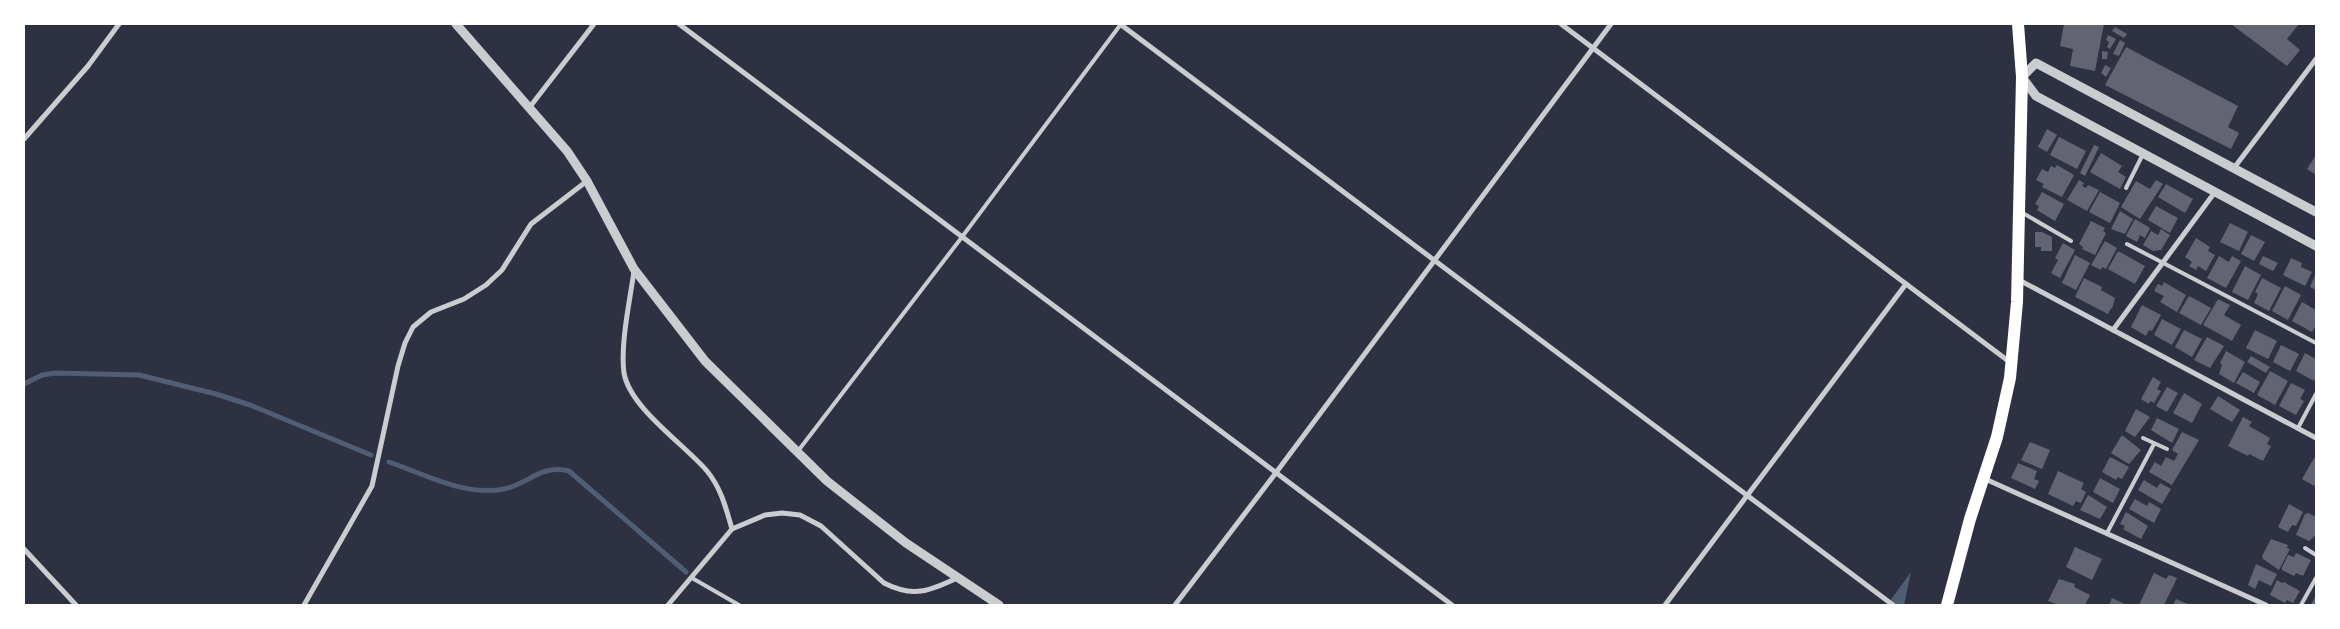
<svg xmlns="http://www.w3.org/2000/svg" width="2340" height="629" font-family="Cabin,sans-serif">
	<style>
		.water { fill: #4f5d75 }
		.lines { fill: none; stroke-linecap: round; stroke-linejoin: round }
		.stream { stroke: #4f5d75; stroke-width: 5 }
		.building { fill: #626471 }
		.service { stroke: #caccd0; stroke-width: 4 }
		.minor { stroke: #caccd0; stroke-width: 5 }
		.tertiary { stroke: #caccd0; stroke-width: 9 }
		.primary { stroke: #fff; stroke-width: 12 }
	</style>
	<rect width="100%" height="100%" fill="#2d3142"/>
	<!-- water -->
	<polygon class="water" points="1911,572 1904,605 1887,605"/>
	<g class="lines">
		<!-- stream -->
		<g class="stream">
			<polyline points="24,384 42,375 55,373 139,375 216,394 250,405 371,455"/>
			<path d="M389,462C424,474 466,497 504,489C529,484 540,464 569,471L686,572"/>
		</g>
	</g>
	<!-- building -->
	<g class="building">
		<polygon points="2064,24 2104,24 2095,71 2070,66 2073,49 2060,46"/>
		<polygon points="2231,24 2299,24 2287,39 2300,50 2287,66"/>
		<polygon points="2115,27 2127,34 2124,38 2112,31"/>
		<polygon points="2108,35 2116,39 2110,49 2107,47 2109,42 2106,40"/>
		<polygon points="2120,40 2125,43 2119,56 2113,54"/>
		<polygon points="2126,47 2238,106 2228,127 2239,133 2231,149 2105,85"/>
		<polygon points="2102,51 2108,52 2107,59 2102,59"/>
		<polygon points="2105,65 2111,68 2106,77 2101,73"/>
		<polygon points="2047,129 2057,135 2047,152 2038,147"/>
		<polygon points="2059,137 2086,151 2077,169 2050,155"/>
		<polygon points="2094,145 2099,147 2085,176 2080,173"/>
		<polygon points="2101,153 2122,166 2118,172 2126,177 2120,189 2090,172"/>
		<polygon points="2316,155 2316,175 2307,169"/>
		<polygon points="2057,165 2074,175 2062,197 2042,187 2044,184 2036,180 2042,169 2048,172 2051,166 2055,168"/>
		<polygon points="2079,180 2084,183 2082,186 2086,188 2088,185 2099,190 2087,211 2067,200"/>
		<polygon points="2156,180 2163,184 2140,219 2121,207 2136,181 2150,189"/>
		<polygon points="2166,184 2193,199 2185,213 2158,197"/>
		<polygon points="2042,192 2064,204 2055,221 2037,210 2039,206 2035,204"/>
		<polygon points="2100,192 2120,203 2110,223 2089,212"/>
		<polygon points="2156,206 2178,218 2170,233 2148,220"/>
		<polygon points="2120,211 2133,219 2125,234 2111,229"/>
		<polygon points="2135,219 2150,228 2145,238 2140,235 2137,242 2126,236"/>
		<polygon points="2091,221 2105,228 2103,231 2106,233 2095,255 2082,249 2083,247 2079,244"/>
		<polygon points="2230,223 2248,232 2239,251 2220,242"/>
		<polygon points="2161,229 2170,235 2161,250 2153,251 2143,245 2151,231 2158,235"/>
		<polygon points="2035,232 2042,232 2052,237 2052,251 2041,251 2041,247 2035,247"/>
		<polygon points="2251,235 2265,242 2254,261 2241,254"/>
		<polygon points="2196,238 2210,247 2208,251 2215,255 2206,271 2198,266 2196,270 2189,266 2192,262 2185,257"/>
		<polygon points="2105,241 2117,248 2106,269 2102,267 2101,270 2091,265"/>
		<polygon points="2063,243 2075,250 2060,278 2051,273 2058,260 2055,258"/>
		<polygon points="2118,251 2145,266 2135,284 2108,269"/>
		<polygon points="2075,255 2090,263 2076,290 2062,283"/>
		<polygon points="2219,256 2229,262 2232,256 2241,261 2226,288 2207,278"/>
		<polygon points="2263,256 2278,263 2273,271 2259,264"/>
		<polygon points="2291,258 2302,263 2301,267 2312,272 2305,286 2283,275"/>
		<polygon points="2245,266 2261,275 2248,300 2232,292"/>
		<polygon points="2316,273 2316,290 2310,287"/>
		<polygon points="2084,278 2102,287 2101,290 2115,298 2112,309 2111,308 2108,314 2075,297"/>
		<polygon points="2262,278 2281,288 2269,311 2254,303 2258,294 2255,292"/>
		<polygon points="2164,282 2186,295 2177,312 2160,302 2164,296 2154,291 2158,284 2162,286"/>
		<polygon points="2285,286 2301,295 2288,320 2272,311"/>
		<polygon points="2189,296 2211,308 2201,325 2179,313"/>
		<polygon points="2218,299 2230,305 2224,315 2241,325 2232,341 2203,325"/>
		<polygon points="2302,302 2316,310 2316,325 2312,332 2292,321"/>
		<polygon points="2142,305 2161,315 2152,331 2149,330 2146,336 2131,327"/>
		<polygon points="2162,319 2181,329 2172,345 2154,335"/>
		<polygon points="2184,330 2202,339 2192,357 2175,347"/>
		<polygon points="2255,330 2277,341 2268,359 2246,348"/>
		<polygon points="2207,337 2224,346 2210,368 2194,360"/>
		<polygon points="2281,345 2299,354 2290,371 2273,362"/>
		<polygon points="2226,351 2245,362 2234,383 2219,374 2222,365 2220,363"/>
		<polygon points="2305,353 2316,359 2316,376 2314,381 2296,371"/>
		<polygon points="2251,356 2270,367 2266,373 2247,362"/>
		<polygon points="2270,371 2288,381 2275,405 2257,395"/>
		<polygon points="2243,372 2260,382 2254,393 2236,383"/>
		<polygon points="2153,377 2161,382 2157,389 2161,391 2154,403 2150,401 2149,404 2141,399"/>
		<polygon points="2291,383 2305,390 2300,399 2304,401 2296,415 2279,406"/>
		<polygon points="2167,387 2178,393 2167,412 2156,406"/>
		<polygon points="2184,393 2202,404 2192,423 2173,413"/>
		<polygon points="2218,396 2240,410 2232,422 2210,409"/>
		<polygon points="2136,409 2150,417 2135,437 2125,431"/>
		<polygon points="2243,417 2252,422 2249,426 2270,438 2267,444 2271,446 2263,461 2249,454 2248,456 2228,446"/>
		<polygon points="2157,418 2179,429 2172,443 2151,430"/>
		<polygon points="2182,432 2199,440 2172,485 2149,472 2155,462 2161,466 2166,457 2174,461 2178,454 2172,450"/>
		<polygon points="2122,435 2141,450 2129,464 2111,453"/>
		<polygon points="2030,442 2050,450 2042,469 2021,460"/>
		<polygon points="2110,457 2129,467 2122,479 2118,477 2116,480 2102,472"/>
		<polygon points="2314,458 2316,459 2316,487 2302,479"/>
		<polygon points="2018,463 2037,471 2034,479 2039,481 2035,489 2011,478"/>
		<polygon points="2058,471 2084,483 2081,489 2086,492 2081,503 2076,501 2073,506 2048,494"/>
		<polygon points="2100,478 2120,489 2113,503 2093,492"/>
		<polygon points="2144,480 2157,488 2160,483 2171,489 2162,504 2138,490"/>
		<polygon points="2088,495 2107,507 2100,519 2080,510"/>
		<polygon points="2135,499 2147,506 2149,502 2161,509 2154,523 2129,509"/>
		<polygon points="2289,504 2303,512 2296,526 2292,525 2288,532 2278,527"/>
		<polygon points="2126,512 2148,526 2141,539 2123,529 2125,526 2120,524"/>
		<polygon points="2308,513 2316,517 2316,535 2309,541 2296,535 2305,514"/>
		<polygon points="2271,539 2288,545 2287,548 2290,549 2279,570 2263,559 2262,556"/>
		<polygon points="2075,547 2102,559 2092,580 2066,567"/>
		<polygon points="2296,553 2311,560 2303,576 2296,573 2294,576 2282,570 2282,567 2288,555 2294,557"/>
		<polygon points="2256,564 2277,574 2271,586 2259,580 2255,589 2248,585"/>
		<polygon points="2154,573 2166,579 2169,575 2177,578 2164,605 2139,605"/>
		<polygon points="2059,579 2075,584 2074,587 2090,595 2085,605 2058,605 2048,601"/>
		<polygon points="2277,580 2282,583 2284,582 2300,591 2293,603 2287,600 2285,603 2270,595"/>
		<polygon points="2315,597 2316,605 2311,605"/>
		<polygon points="2112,598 2127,605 2109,605"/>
		<polygon points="2176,599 2190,605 2173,605"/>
	</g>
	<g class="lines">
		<!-- service -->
		<g class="service">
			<polyline points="2126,188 2143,154"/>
			<polyline points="2021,212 2071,241"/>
			<polyline points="2127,244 2316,343"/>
			<polyline points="2298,428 2316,394"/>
			<polyline points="2143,438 2167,449"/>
			<polyline points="798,451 962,237 1121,24"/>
			<polyline points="2107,533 2154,444"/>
			<polyline points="2305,548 2316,555"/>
			<polyline points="692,578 739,605"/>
			<polyline points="2301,605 2316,578"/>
		</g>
		<!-- minor -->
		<g class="minor">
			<polyline points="679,24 1452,605"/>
			<polyline points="1120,24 1893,605"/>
			<polyline points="1561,24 2011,363"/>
			<polyline points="529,108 594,24"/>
			<polyline points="24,139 88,66 119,24"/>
			<polyline points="2234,168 2316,59"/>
			<path d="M634,271C630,300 620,345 624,373C630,408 684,444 707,471C721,488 726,508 732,529"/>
			<polyline points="2019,280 2316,438"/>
			<polyline points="2113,330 2215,192"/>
			<polyline points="1983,478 2266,605"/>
			<polyline points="24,549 76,605"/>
			<polyline points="304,605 372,486 398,366 405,343 413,327 431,312 464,299 486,285 502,270 531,224 587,181"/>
			<path d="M668,605L732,529L765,515L782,513L800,515L821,526L884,583C913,598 930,591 957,578"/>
			<polyline points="1175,605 1275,474 1611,24"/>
			<polyline points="1665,605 1906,284"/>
		</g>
		<!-- tertiary -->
		<g class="tertiary">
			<polyline points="456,24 567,151 587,181 634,269 705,361 827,481 906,543 999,605"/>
			<polyline points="2316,212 2036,63 2022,77 2036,96 2316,246"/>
		</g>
		<!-- primary -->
		<polyline class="primary" points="1947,605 1970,519 1997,437 2010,378 2017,302 2022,77 2018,24"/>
	</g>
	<!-- border -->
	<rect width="2340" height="629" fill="none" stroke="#ffffff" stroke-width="50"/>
</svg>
